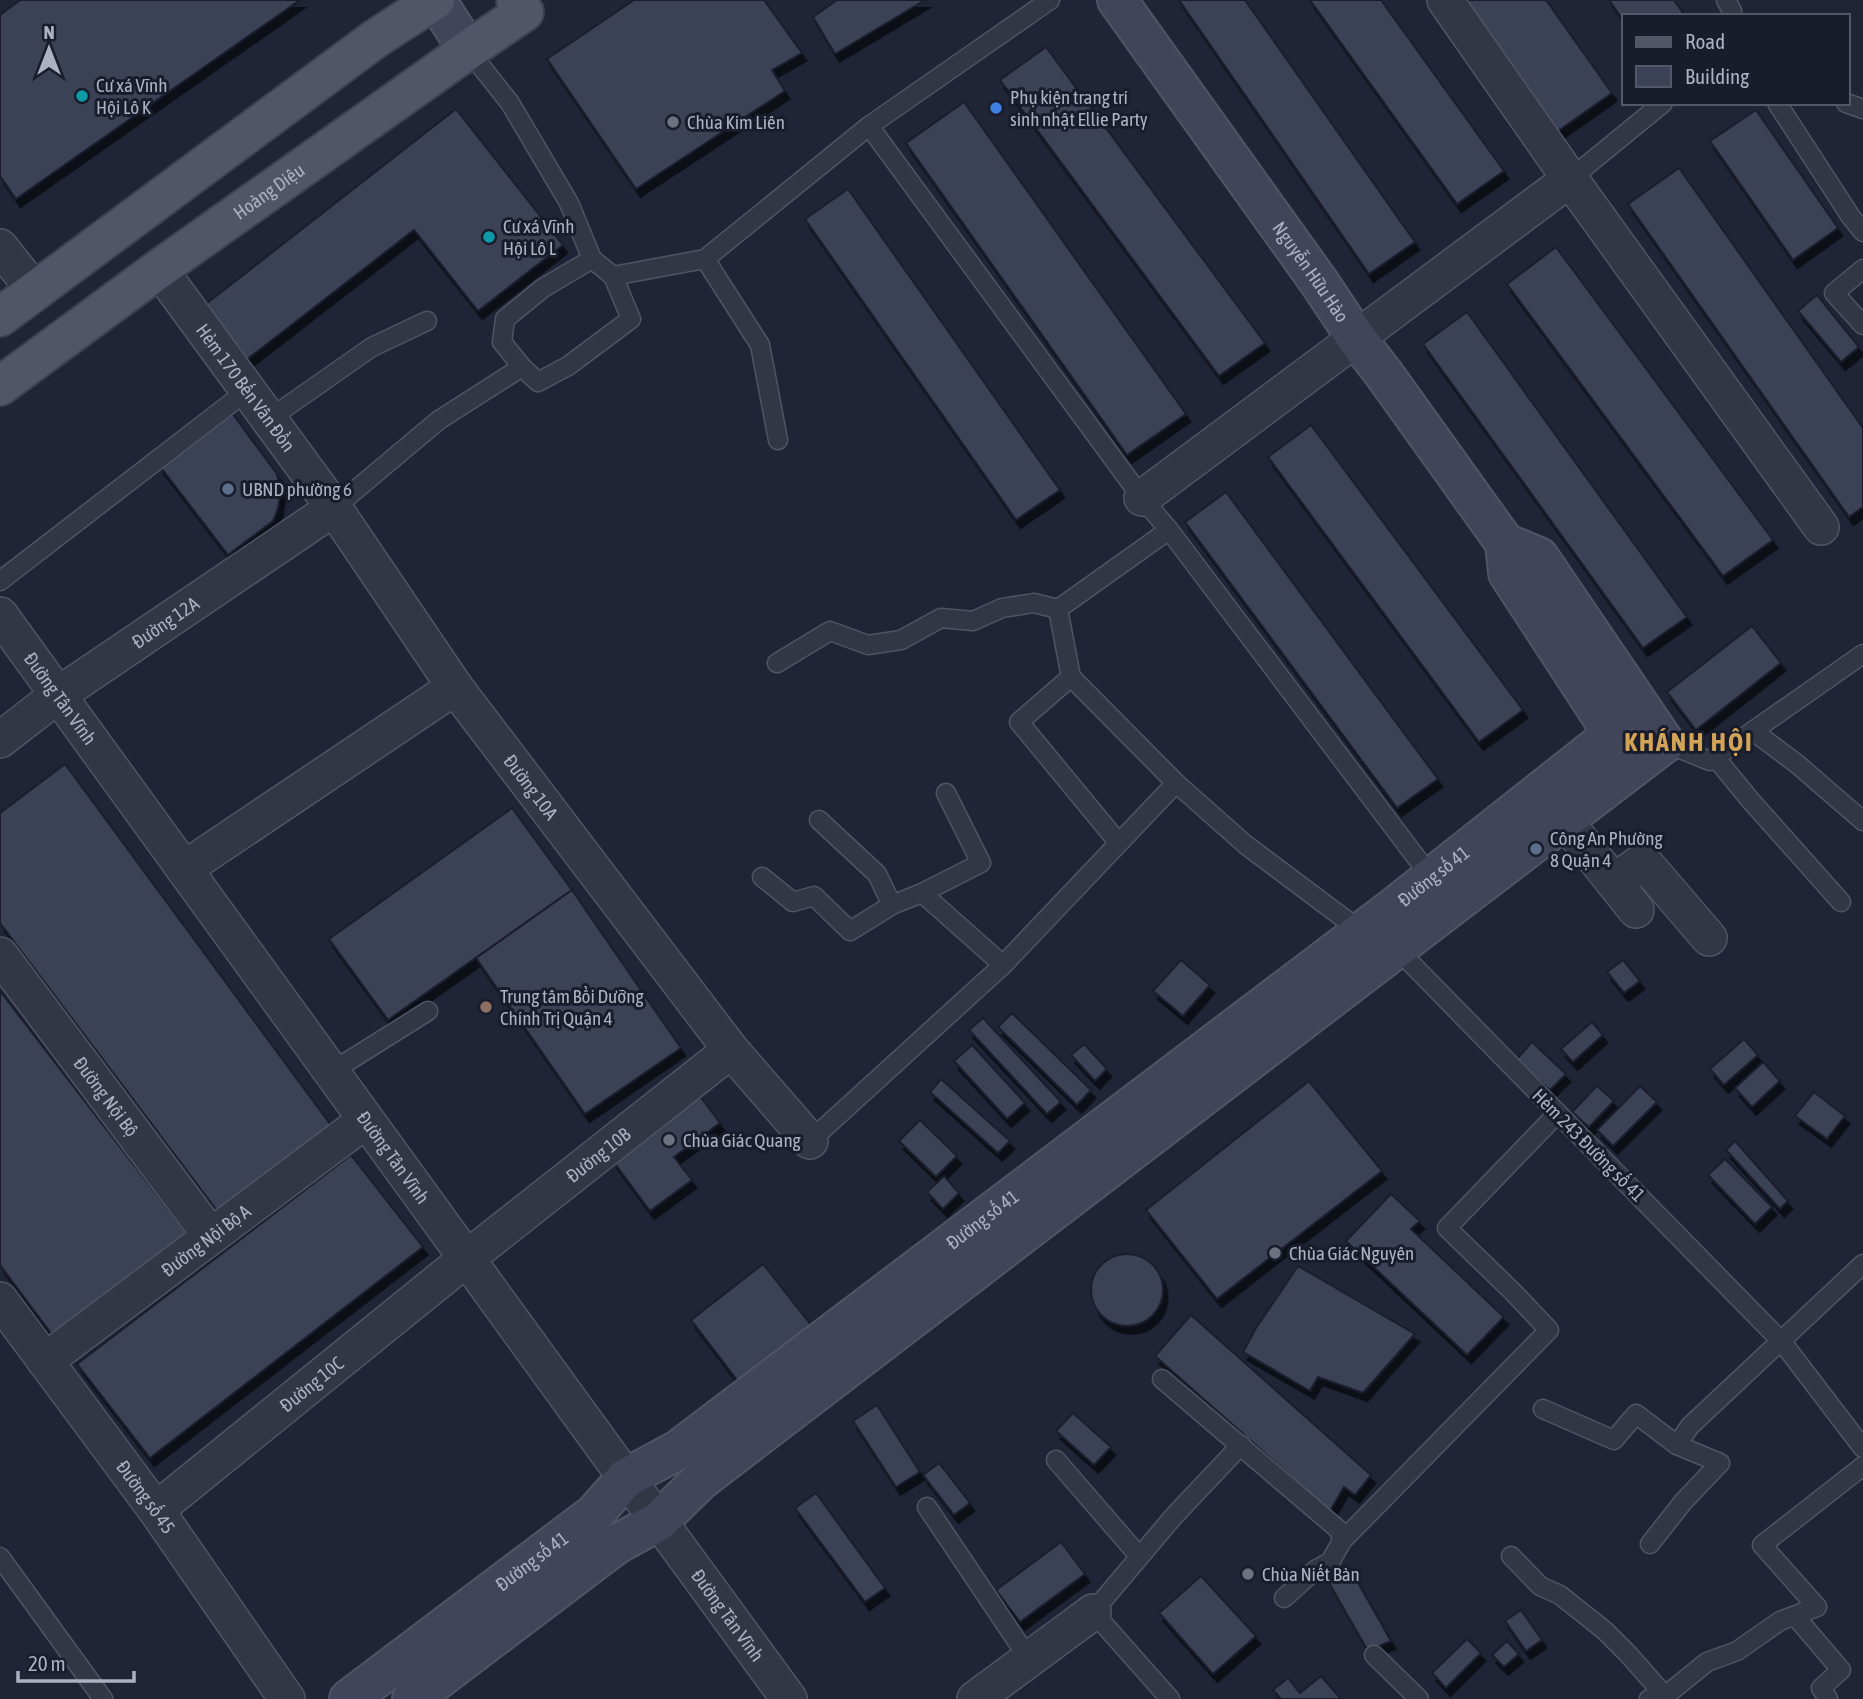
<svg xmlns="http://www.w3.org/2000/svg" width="1863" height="1699" font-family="'Asap Condensed',sans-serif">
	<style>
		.building { fill: #3b4257; stroke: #1a1e2d; stroke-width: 2; filter: url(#shadow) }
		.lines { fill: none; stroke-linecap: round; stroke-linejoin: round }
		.lane-casing { stroke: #505465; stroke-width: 21 }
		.street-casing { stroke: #505465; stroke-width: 38 }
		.secondary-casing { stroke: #505465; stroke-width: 42 }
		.primary-casing { stroke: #3c4050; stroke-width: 42 }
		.lane { stroke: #323746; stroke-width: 18 }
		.street { stroke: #323746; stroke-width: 35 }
		.secondary { stroke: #40455a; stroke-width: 38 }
		.primary { stroke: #505667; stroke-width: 38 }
		.culture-dot { fill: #0f9aa8; stroke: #181c2b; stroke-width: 2.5 }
		.shop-dot { fill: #3f7fe0; stroke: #181c2b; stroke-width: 2.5 }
		.worship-dot { fill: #6b7280; stroke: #181c2b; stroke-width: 2.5 }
		.service-dot { fill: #5c6f8a; stroke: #181c2b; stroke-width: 2.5 }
		.education-dot { fill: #8d6e63; stroke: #181c2b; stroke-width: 2.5 }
		.labels { text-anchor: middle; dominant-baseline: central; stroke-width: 6; stroke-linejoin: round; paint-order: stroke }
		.poi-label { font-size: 19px; fill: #acb1c4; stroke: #181c2b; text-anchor: start }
		.street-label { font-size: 19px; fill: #acb1c4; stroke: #181c2b }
		.district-label { font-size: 26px; font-weight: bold; letter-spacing: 2px; fill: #d3a357; stroke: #181c2b }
	</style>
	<defs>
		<filter id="shadow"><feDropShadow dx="4.5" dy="8" stdDeviation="0" flood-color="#0009"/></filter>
	</defs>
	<rect width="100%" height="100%" fill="#1f2536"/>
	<!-- building -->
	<g class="building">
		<polygon points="20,0 300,0 16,199 0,176 0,15"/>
		<polygon points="634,0 764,0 802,53 772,70 785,91 636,189 547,59"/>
		<polygon points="837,0 925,0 835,54 813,17"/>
		<polygon points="1179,0 1245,0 1415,242 1369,274"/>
		<polygon points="1310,0 1381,0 1504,171 1457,204"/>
		<polygon points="1464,0 1546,0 1612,93 1558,131"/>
		<polygon points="1609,0 1674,0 1685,16 1623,16 1623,20"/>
		<polygon points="1046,47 1265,343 1219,376 1000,80"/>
		<polygon points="964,102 1186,414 1127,455 906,143"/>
		<polygon points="456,109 563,245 478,311 414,230 245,361 202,307"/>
		<polygon points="1756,110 1838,228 1793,260 1710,141"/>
		<polygon points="1679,168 1863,428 1863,507 1849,517 1628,204"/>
		<polygon points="848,189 1060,490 1016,520 805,219"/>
		<polygon points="1556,247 1773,540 1723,576 1507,284"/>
		<polygon points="1817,295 1859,347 1841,362 1798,311"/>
		<polygon points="1467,312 1687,617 1643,648 1423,344"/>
		<polygon points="232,413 277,474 279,482 280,496 278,508 273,521 228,555 159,465"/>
		<polygon points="1311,425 1523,710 1479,742 1268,457"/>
		<polygon points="1226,492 1438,779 1397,808 1185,522"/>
		<polygon points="1752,626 1781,663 1696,730 1667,692"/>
		<polygon points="65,764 336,1132 221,1216 0,923 0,813"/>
		<polygon points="512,808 572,890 388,1020 329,939"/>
		<polygon points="572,890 681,1048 585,1114 476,958"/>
		<polygon points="1181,960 1210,985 1183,1016 1153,991"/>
		<polygon points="1623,960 1640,981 1624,993 1607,972"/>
		<polygon points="0,991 187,1234 53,1336 0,1265"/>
		<polygon points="1012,1013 1091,1090 1077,1105 998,1027"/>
		<polygon points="983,1018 1061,1102 1047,1114 969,1030"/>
		<polygon points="1592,1022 1603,1035 1573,1062 1561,1049"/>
		<polygon points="1744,1039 1758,1055 1724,1085 1710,1069"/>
		<polygon points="1532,1042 1566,1074 1550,1090 1516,1060"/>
		<polygon points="1084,1044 1107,1069 1095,1081 1071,1055"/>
		<polygon points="972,1045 1025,1103 1007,1119 954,1061"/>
		<polygon points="1763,1062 1780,1081 1752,1107 1735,1088"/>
		<polygon points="941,1079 1010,1141 998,1153 930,1092"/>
		<polygon points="1309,1081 1382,1171 1217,1299 1146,1210"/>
		<polygon points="1597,1086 1614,1101 1589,1127 1572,1112"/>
		<polygon points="1640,1086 1657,1102 1613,1146 1597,1130"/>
		<polygon points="1814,1092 1845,1116 1827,1139 1795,1116"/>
		<polygon points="700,1096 720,1123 674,1157 692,1180 650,1211 613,1161"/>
		<polygon points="920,1120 957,1156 936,1177 899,1141"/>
		<polygon points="1735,1141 1788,1201 1780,1209 1726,1150"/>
		<polygon points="351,1155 423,1247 150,1458 77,1364"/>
		<polygon points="1725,1159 1772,1207 1755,1224 1708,1175"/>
		<polygon points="944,1176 959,1193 943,1209 927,1192"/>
		<polygon points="1391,1194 1420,1221 1411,1229 1504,1317 1467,1355 1346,1241"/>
		<circle cx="1127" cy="1290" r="36"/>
		<polygon points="763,1264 819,1335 744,1389 691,1320"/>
		<polygon points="1298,1266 1415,1334 1363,1393 1318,1377 1310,1391 1243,1352 1256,1328"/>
		<polygon points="1191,1315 1371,1475 1355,1495 1344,1487 1330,1511 1155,1356"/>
		<polygon points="877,1405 920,1472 896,1487 853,1421"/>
		<polygon points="1073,1413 1111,1447 1094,1465 1056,1431"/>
		<polygon points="939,1463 970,1503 954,1515 923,1475"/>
		<polygon points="816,1493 885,1588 865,1602 795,1508"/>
		<polygon points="1061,1542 1085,1574 1020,1622 996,1590"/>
		<polygon points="1352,1572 1391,1641 1368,1651 1329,1583"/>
		<polygon points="1201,1576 1256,1636 1213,1674 1159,1613"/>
		<polygon points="1521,1610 1542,1640 1526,1651 1505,1621"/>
		<polygon points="1467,1639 1481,1653 1446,1688 1432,1673"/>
		<polygon points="1507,1641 1519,1654 1504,1667 1492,1655"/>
		<polygon points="1321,1676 1341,1699 1281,1699 1273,1690 1288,1678 1300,1693"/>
	</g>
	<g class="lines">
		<defs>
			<g id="lane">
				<polyline points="1726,0 1732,11 1732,16"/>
				<polyline points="468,50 510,103 569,203 592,259"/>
				<polyline points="1777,103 1851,217 1863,232"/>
				<polyline points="1846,103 1863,109"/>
				<polyline points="869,126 1142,498 1169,530 1431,877"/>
				<polyline points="1570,179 1663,103"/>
				<polygon points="592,259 613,276 631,319 568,366 538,382 522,367 502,342 505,319 543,288"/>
				<polyline points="705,259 869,126 1050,0"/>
				<polyline points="1863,269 1834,293 1863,325"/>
				<polyline points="613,276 705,259 760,345 778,440"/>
				<polyline points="269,419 372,347 427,321"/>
				<polyline points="334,508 439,420 522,367"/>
				<polyline points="0,581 248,390"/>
				<polyline points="1058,609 1071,677 1176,783 1246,845 1362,932"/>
				<polyline points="777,663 830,631 868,645 901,640 941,618 973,621 1002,608 1034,603 1058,609 1169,530"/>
				<polyline points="1071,677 1019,722 1118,842"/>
				<polyline points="1753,731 1797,764 1863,821"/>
				<polyline points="1665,743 1710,761 1863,654"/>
				<polyline points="1715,757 1751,801 1841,902"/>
				<polyline points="819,820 877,874 892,905"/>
				<polyline points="762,877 793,902 814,896 850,931 892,905 922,893 981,863 946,793"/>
				<polyline points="922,893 1003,965"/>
				<polyline points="1396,948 1782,1342 1863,1448"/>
				<polyline points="331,1072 428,1011"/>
				<polyline points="810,1141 1003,965 1176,783"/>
				<polyline points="1162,1379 1339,1530 1342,1541 1549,1330 1513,1292 1447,1228 1558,1113"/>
				<polyline points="1543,1409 1614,1440 1636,1414 1677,1445 1720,1463 1683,1502 1650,1544"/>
				<polyline points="1677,1445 1690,1426 1863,1264"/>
				<polyline points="1056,1460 1139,1556"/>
				<polyline points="927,1507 1029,1659"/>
				<polyline points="1511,1556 1540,1586 1560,1595 1604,1630 1629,1655 1665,1696"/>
				<polyline points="0,1557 103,1699"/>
				<polyline points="1284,1598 1315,1570 1330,1562 1342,1541"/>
				<polyline points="1795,1616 1841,1670 1821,1688 1828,1699"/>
				<polyline points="1374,1655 1419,1699"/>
				<polyline points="1170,1699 1093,1612 1174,1516 1241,1445"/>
				<polyline points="1649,1699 1665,1696 1707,1662 1737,1651 1780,1621 1817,1607 1762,1545 1863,1466"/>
			</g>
			<g id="street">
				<polyline points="1445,0 1570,179 1821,527"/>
				<polyline points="0,247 35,291"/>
				<path id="s1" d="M159,269L334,508L455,687"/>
				<polyline points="1142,498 1570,179"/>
				<path id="s2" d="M0,615L626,1478L659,1521L789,1699"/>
				<path id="s3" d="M0,740L58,695L334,508"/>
				<polyline points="1565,821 1636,910"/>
				<path id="s4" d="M184,869L455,687L731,1050L810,1141"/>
				<polyline points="1614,882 1643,861 1709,938"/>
				<path id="s5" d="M0,955L211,1236"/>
				<path id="s6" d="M0,1300L156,1510L287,1699"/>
				<path id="s7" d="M45,1361L366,1120"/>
				<path id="s8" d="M156,1510L466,1259L731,1050"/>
				<polyline points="975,1699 1093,1612"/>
			</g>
			<g id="secondary">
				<polyline points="436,0 468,50"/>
				<path id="s9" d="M1117,0L1319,282L1357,339L1384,374L1505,543L1508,573L1613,734"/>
				<polyline points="1505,543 1539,557 1665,743"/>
				<path id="s10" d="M349,1699L594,1514L626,1478L678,1450L1393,908L1613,734"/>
				<polyline points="412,1699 617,1544 659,1521 701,1480 1665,743"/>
			</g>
			<g id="primary">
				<polyline points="0,317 375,39 435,0"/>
				<path id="s11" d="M0,386L159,269L468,50L524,12L516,0"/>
			</g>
		</defs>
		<!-- lane casing -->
		<use href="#lane" class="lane-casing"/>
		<!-- street casing -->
		<use href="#street" class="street-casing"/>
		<!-- secondary casing -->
		<use href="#secondary" class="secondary-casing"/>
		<!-- primary casing -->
		<use href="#primary" class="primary-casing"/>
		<!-- lane -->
		<use href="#lane" class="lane"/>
		<!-- street -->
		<use href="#street" class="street"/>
		<!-- secondary -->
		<use href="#secondary" class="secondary"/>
		<!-- primary -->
		<use href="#primary" class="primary"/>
	</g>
	<!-- markers -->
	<g class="culture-dot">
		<circle cx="82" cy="96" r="7"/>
		<circle cx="489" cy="237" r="7"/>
	</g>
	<circle class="shop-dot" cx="996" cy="108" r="7"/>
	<g class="worship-dot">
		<circle cx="673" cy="122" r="7"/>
		<circle cx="669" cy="1140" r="7"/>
		<circle cx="1275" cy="1253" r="7"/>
		<circle cx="1248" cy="1574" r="7"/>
	</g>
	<g class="service-dot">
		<circle cx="228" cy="489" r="7"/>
		<circle cx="1536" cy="849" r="7"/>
	</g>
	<circle class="education-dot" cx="486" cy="1007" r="7"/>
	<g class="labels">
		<!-- poi labels -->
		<g class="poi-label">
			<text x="96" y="85">Cư xá Vĩnh<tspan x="96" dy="22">Hội Lô K</tspan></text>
			<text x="1010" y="97">Phụ kiện trang trí<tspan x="1010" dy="22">sinh nhật Ellie Party</tspan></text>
			<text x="687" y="122">Chùa Kim Liên</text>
			<text x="503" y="226">Cư xá Vĩnh<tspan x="503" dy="22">Hội Lô L</tspan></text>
			<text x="242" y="489">UBND phường 6</text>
			<text x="1550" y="838">Công An Phường<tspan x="1550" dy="22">8 Quận 4</tspan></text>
			<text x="500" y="996">Trung tâm Bồi Dưỡng<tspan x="500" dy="22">Chính Trị Quận 4</tspan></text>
			<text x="683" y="1140">Chùa Giác Quang</text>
			<text x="1289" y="1253">Chùa Giác Nguyên</text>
			<text x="1262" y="1574">Chùa Niết Bàn</text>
		</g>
		<!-- street labels -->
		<g class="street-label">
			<text stroke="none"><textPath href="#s11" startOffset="332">Hoàng Diệu</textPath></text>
			<text stroke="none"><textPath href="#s9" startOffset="334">Nguyễn Hữu Hào</textPath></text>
			<text stroke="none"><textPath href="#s1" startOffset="147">Hẻm 170 Bến Vân Đồn</textPath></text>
			<text stroke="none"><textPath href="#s3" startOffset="203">Đường 12A</textPath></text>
			<text stroke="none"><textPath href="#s2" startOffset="103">Đường Tân Vĩnh</textPath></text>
			<text stroke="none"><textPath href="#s4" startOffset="452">Đường 10A</textPath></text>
			<text stroke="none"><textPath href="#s10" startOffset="1363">Đường số 41</textPath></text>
			<text stroke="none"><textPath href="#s5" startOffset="177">Đường Nội Bộ</textPath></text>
			<text transform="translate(1589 1145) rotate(45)">Hẻm 243 Đường số 41</text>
			<text stroke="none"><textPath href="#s8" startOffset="567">Đường 10B</textPath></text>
			<text stroke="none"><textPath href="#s2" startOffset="670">Đường Tân Vĩnh</textPath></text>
			<text stroke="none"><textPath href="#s10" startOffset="796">Đường số 41</textPath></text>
			<text stroke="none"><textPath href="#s7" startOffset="201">Đường Nội Bộ A</textPath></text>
			<text stroke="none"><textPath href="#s8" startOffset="200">Đường 10C</textPath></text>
			<text stroke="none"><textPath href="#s6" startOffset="245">Đường số 45</textPath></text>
			<text stroke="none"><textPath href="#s10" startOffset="229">Đường số 41</textPath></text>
			<text stroke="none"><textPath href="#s2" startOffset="1237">Đường Tân Vĩnh</textPath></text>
		</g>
		<!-- district labels -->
		<g class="district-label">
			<text x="1689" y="742">KHÁNH HỘI</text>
		</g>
	</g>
	<!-- legend -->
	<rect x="1622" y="14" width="228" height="91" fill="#181c2b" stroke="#535868" stroke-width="2"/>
	<rect x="1636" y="37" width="35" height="10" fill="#505667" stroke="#535868" stroke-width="2"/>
	<text x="1685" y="49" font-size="21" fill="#acb1c4">Road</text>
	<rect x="1636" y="66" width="35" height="21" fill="#3b4257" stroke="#535868" stroke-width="2"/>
	<text x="1685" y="84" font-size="21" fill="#acb1c4">Building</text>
	<!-- north arrow -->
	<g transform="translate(49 49)" stroke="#181c2b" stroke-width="5" paint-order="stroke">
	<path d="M0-5L12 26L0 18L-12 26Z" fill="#acb1c4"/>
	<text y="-10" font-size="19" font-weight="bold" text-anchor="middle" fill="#acb1c4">N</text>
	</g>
	<!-- scale -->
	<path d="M18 1671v10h116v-10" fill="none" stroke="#acb1c4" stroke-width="3.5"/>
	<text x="28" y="1671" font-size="21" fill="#acb1c4" stroke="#181c2b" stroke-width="5" paint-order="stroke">20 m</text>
</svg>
